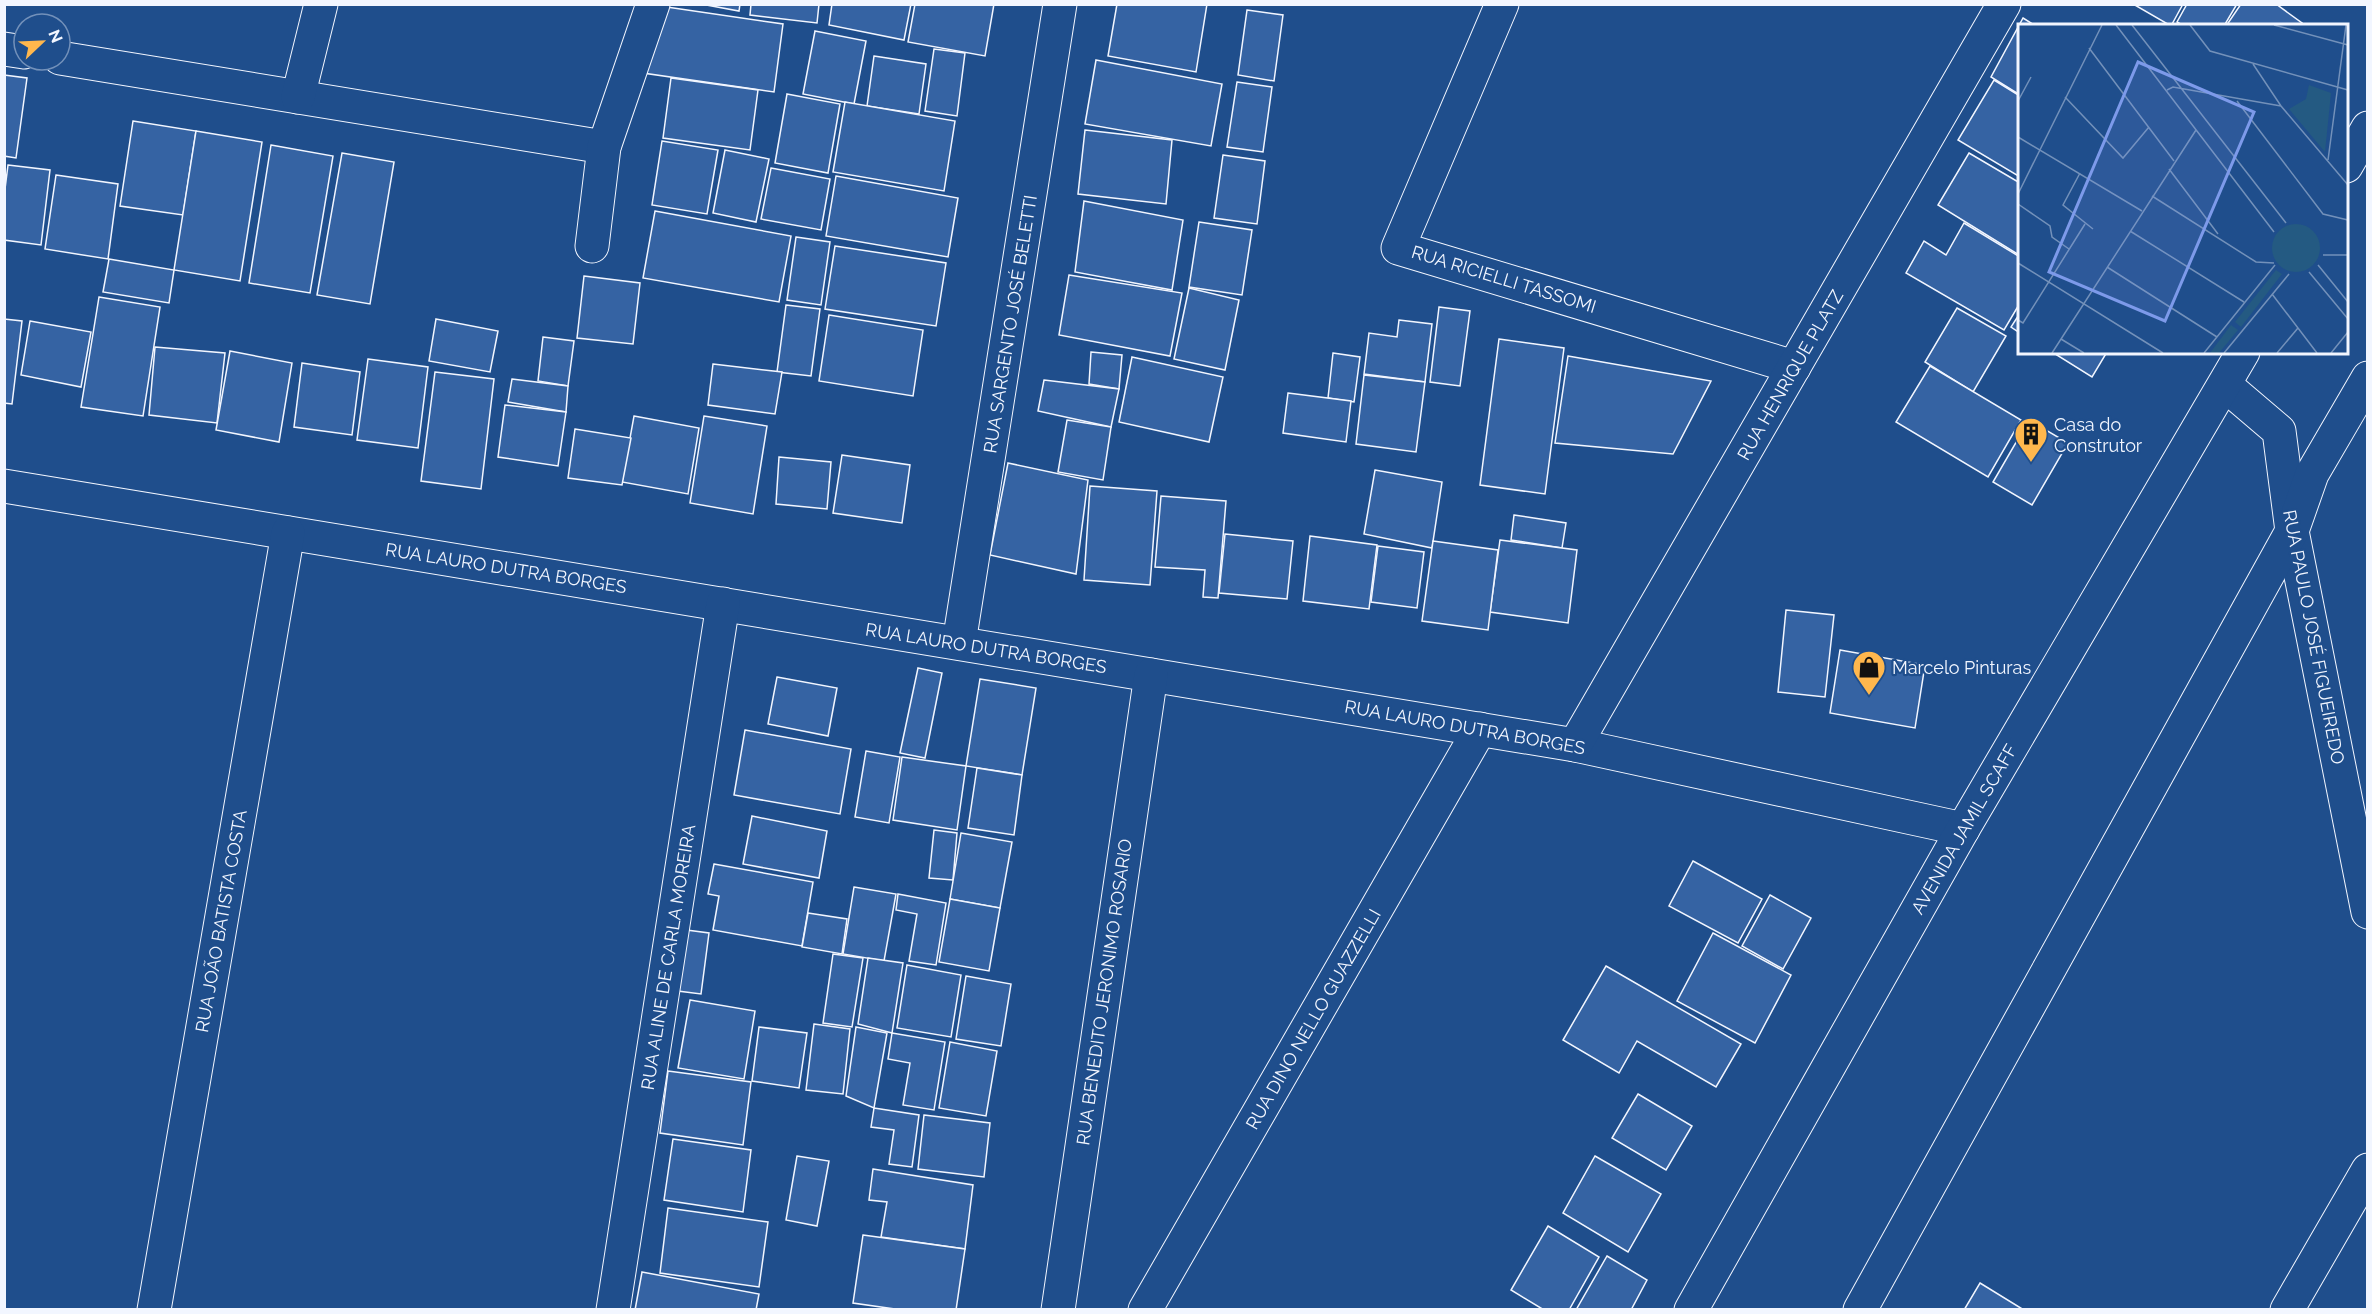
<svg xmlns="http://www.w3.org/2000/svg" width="2372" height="1314" font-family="Raleway,sans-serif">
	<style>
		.building { fill: #3563a3; stroke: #f2f6ff; stroke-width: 1.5 }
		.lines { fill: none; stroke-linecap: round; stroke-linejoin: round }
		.minor-casing { stroke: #f2f6ff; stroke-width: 35 }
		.major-casing { stroke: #f2f6ff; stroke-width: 35 }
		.minor { stroke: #1f4e8c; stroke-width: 33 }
		.major { stroke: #1f4e8c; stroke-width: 33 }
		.labels { text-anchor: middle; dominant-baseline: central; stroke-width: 4.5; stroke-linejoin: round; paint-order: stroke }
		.street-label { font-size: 18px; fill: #f2f6ff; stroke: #1f4e8c }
		.poi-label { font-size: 18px; fill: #f2f6ff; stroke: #1f4e8c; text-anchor: start }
		.inset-road { fill: none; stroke: #7391ba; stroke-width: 1.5 }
		.view { fill: #7d9aea; fill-opacity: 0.15; stroke: #7d9aea; stroke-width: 3 }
		.inset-edge { fill: none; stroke: #f2f6ff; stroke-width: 3 }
	</style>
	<rect width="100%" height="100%" fill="#1f4e8c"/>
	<!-- building -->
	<g class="building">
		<polygon points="701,4 740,4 739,11"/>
		<polygon points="751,4 819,4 817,23 750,15"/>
		<polygon points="832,4 911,4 904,40 829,25"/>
		<polygon points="915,4 994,4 985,56 908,42"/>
		<polygon points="1117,4 1207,4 1196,72 1108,56"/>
		<polygon points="2133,4 2183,4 2171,26"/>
		<polygon points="2187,4 2237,4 2224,26 2184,26 2177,22"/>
		<polygon points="2241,4 2276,4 2302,23 2300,26 2226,26"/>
		<polygon points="653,5 783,24 774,92 643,73"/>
		<polygon points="1247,10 1283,15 1274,81 1238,75"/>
		<polygon points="2023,18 2036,26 2020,26 2020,95 1991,77"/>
		<polygon points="815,31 866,41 854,104 803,94"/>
		<polygon points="934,49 965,53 957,116 925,111"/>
		<polygon points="874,56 926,64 919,114 867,106"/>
		<polygon points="1096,60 1222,84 1211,146 1085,124"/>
		<polygon points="4,75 27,78 16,158 4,156"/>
		<polygon points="671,78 758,90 750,150 663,138"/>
		<polygon points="1994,80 2020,96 2020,177 1958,140"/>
		<polygon points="1237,82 1272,87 1263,152 1227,147"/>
		<polygon points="787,94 840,104 828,173 775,163"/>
		<polygon points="845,102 955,121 944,191 833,172"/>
		<polygon points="133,121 196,131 183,215 120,206"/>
		<polygon points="1085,130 1172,140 1166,204 1078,194"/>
		<polygon points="196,131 262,142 240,281 174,270"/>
		<polygon points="662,141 718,150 707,214 652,205"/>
		<polygon points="271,145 333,156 310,293 249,283"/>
		<polygon points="725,150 769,159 756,222 713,213"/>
		<polygon points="342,153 394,162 370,304 317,295"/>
		<polygon points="1969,153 2020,183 2019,255 1938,205"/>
		<polygon points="1223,155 1265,161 1257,224 1214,218"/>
		<polygon points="8,165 50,170 41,245 4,240 4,197"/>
		<polygon points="771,168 830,179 821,230 761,219"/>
		<polygon points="56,175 118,184 108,259 45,249"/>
		<polygon points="836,176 958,198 948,257 826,236"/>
		<polygon points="1084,201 1183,220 1172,290 1075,272"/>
		<polygon points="655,211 791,236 779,302 643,278"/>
		<polygon points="1199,222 1252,230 1242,295 1189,287"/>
		<polygon points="1964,223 2020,257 2020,303 2004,330 1906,273 1924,241 1946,255"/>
		<polygon points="796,237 830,242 821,305 787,300"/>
		<polygon points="835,246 946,263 936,326 825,309"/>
		<polygon points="109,259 174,270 169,303 103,292"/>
		<polygon points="1069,275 1182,293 1170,356 1059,335"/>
		<polygon points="584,276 640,283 633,344 577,338"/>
		<polygon points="1189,288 1239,300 1225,370 1174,359"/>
		<polygon points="99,297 160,307 143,416 81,407"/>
		<polygon points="786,305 820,309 811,376 777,372"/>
		<polygon points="1439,307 1470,311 1460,386 1430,382"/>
		<polygon points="1957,308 2006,336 1973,392 1925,362"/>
		<polygon points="2020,313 2020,333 2011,327"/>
		<polygon points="829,315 923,330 913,396 819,381"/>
		<polygon points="4,319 22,321 12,404 4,403"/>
		<polygon points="436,319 498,331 490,372 429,361"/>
		<polygon points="1399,320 1432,324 1425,382 1364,374 1369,333 1397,337"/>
		<polygon points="30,321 91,332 81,387 21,375"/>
		<polygon points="543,337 574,341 568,386 538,381"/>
		<polygon points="1499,339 1564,348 1545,494 1480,485"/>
		<polygon points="155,347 225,353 217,423 149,415"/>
		<polygon points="230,351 292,363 279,442 216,430"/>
		<polygon points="1091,352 1122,355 1119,389 1089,384"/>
		<polygon points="2052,352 2107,352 2092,377"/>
		<polygon points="1333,353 1360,357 1354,402 1328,398"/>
		<polygon points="1568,356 1711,381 1673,454 1555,443"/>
		<polygon points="1132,357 1223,377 1209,442 1119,422"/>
		<polygon points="368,359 428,367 418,448 357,440"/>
		<polygon points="302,363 360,372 352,435 294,427"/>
		<polygon points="713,364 782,372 775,414 708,405"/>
		<polygon points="1930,366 2021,420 1988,477 1896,422"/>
		<polygon points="435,372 494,379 481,489 421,481"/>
		<polygon points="1364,375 1425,382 1416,452 1356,444"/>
		<polygon points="512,379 568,386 566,412 508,402"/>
		<polygon points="1044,380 1119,389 1111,427 1038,411"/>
		<polygon points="1288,393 1351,401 1346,442 1283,433"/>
		<polygon points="505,405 566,412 558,466 498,457"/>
		<polygon points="634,416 699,428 688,494 622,482"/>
		<polygon points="704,416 767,426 753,514 690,503"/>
		<polygon points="1067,420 1111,427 1103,480 1058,472"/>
		<polygon points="2029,420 2068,443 2032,505 1993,482"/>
		<polygon points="575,429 631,438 622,485 568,478"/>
		<polygon points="842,455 910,465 902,523 833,513"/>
		<polygon points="779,457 831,462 827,509 776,504"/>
		<polygon points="1008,463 1088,480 1076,574 990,555"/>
		<polygon points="1375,470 1442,482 1432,548 1364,534"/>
		<polygon points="1090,486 1157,491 1150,585 1084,580"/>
		<polygon points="1161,496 1226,501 1218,598 1203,597 1205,570 1155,567"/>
		<polygon points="1514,515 1566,523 1562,548 1511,540"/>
		<polygon points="1225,534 1293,541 1287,599 1219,593"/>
		<polygon points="1310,536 1377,545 1369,609 1303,601"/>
		<polygon points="1500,540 1577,550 1568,623 1490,612"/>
		<polygon points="1433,541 1498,550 1488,630 1422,621"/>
		<polygon points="1378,546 1424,552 1417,608 1371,602"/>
		<polygon points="1786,610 1834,615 1825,697 1778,692"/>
		<polygon points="1840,650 1925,665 1915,728 1830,713"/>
		<polygon points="918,668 942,673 925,758 900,753"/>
		<polygon points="777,677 837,688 828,736 768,724"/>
		<polygon points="980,679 1036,688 1022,775 966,766"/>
		<polygon points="745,730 851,749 840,814 734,795"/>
		<polygon points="866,751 900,757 889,823 855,817"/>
		<polygon points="902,757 966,766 957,830 893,820"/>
		<polygon points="977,768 1022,775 1014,835 968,828"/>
		<polygon points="752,816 827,831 819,878 743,864"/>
		<polygon points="934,830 957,833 953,880 929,878"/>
		<polygon points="961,833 1012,842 1000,908 950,899"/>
		<polygon points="1693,861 1762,899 1738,943 1669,906"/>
		<polygon points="714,864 813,882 802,946 713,930 719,896 708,894"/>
		<polygon points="854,887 896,894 884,961 843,954"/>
		<polygon points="898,894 946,903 936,965 909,961 917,914 896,910"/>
		<polygon points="1770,895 1811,918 1783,969 1742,946"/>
		<polygon points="950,899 1000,908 989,971 939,962"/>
		<polygon points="808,913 847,919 842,954 802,947"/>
		<polygon points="679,929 709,933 701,994 670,990"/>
		<polygon points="1713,933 1791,975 1755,1043 1677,1001"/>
		<polygon points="833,954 863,958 852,1027 823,1023"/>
		<polygon points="868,958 903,963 892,1033 858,1024"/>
		<polygon points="907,965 961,975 951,1037 897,1028"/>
		<polygon points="1606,966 1741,1044 1716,1087 1637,1041 1619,1073 1563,1040"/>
		<polygon points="966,976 1011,984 1001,1046 956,1039"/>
		<polygon points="690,1000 755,1011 744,1079 678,1068"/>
		<polygon points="814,1024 850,1029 843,1094 806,1090"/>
		<polygon points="759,1027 807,1033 799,1088 752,1081"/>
		<polygon points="856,1027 887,1033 874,1108 846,1096"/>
		<polygon points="892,1033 945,1042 934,1110 903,1105 910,1063 888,1059"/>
		<polygon points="950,1042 997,1051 986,1116 939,1108"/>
		<polygon points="668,1071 751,1082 743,1145 660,1133"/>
		<polygon points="1638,1094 1692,1126 1666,1170 1612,1138"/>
		<polygon points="874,1108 919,1115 912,1167 889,1164 894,1130 871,1127"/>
		<polygon points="924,1115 990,1123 984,1177 918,1169"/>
		<polygon points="673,1139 751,1150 743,1212 664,1200"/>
		<polygon points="797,1156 829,1161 817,1226 786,1220"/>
		<polygon points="1595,1156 1661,1194 1628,1252 1563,1213"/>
		<polygon points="873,1169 973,1185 965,1249 881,1237 887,1202 869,1200"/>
		<polygon points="668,1208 768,1222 759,1287 660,1273"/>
		<polygon points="1548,1226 1599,1257 1569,1310 1544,1310 1511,1290"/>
		<polygon points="863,1235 965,1249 956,1310 902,1310 853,1303"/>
		<polygon points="1607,1256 1647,1280 1631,1310 1576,1310"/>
		<polygon points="642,1272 759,1294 756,1310 635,1310"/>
		<polygon points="1980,1283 2024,1310 1964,1310"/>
	</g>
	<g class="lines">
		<defs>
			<g id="minor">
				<polyline points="1502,4 1398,248 1794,367"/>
				<polyline points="4,49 24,52"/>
				<polyline points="60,58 604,147"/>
				<polyline points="298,97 321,4"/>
				<polyline points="592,246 604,147 653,4"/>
				<polyline points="2225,385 2279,431 2292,531 2368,912"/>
				<polyline points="4,486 1575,745 1963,829"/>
				<polyline points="959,643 1060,4"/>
				<polyline points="1575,745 2004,4"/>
				<polyline points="154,1310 288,533"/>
				<polyline points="613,1310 723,604"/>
				<polyline points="1058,1310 1151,675"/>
				<polyline points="1145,1310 1480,729"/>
				<polyline points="2287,1310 2368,1170"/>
			</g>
			<g id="major">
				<polyline points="2346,166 2368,128"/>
				<polyline points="1691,1310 1963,829 2243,352"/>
				<polyline points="1860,1310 2292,531 2312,474 2368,378"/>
			</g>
		</defs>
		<!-- minor casing -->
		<use href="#minor" class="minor-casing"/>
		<!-- major casing -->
		<use href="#major" class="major-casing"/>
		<!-- minor -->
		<use href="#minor" class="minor"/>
		<!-- major -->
		<use href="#major" class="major"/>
	</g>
	<!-- icons -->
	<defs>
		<symbol id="building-pin" viewBox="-11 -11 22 30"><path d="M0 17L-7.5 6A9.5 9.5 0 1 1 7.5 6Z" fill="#ffb74d" stroke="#1f4e8c"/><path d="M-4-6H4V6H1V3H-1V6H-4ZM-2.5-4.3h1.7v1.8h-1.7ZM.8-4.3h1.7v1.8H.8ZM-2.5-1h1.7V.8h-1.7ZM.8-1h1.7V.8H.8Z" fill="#111"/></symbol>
		<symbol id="shop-pin" viewBox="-11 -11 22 30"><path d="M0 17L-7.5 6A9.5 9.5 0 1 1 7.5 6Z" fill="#ffb74d" stroke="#1f4e8c"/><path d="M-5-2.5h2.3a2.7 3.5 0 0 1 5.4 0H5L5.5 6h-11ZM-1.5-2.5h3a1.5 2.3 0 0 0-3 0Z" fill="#111"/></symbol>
	</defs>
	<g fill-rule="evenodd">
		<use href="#building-pin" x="2012" y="415" width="38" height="52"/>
		<use href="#shop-pin" x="1850" y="648" width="38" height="52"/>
	</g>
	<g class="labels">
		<!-- street labels -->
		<g class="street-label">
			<text transform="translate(1504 279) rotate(17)">RUA RICIELLI TASSOMI</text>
			<text transform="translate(1010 324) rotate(-81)">RUA SARGENTO JOSÉ BELETTI</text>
			<text transform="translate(1790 375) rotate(-60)">RUA HENRIQUE PLATZ</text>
			<text transform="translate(506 568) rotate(9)">RUA LAURO DUTRA BORGES</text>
			<text transform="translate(2314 637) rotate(79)">RUA PAULO JOSÉ FIGUEIREDO</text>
			<text transform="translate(986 648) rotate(9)">RUA LAURO DUTRA BORGES</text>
			<text transform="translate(1465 727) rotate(10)">RUA LAURO DUTRA BORGES</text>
			<text transform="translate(1964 829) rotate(-60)">AVENIDA JAMIL SCAFF</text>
			<text transform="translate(221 921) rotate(-80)">RUA JOÃO BATISTA COSTA</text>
			<text transform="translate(668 957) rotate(-81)">RUA ALINE DE CARLA MOREIRA</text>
			<text transform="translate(1104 992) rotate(-82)">RUA BENEDITO JERONIMO ROSARIO</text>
			<text transform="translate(1313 1019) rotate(-60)">RUA DINO NELLO GUAZZELLI</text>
		</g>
		<!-- poi labels -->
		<g class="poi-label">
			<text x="2054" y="424">Casa do<tspan x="2054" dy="21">Construtor</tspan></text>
			<text x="1892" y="667">Marcelo Pinturas</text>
		</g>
	</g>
	<!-- overview -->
	<g transform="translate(2018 24)">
		<rect width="330" height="330" fill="#1f4e8c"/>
		<path d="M291,61L313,69L307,128L271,85L288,75ZM254 224a24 24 0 1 1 48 0a24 24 0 1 1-48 0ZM258,246L264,250L223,303L217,298ZM213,301L220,306L201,329H192Z" fill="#245a82"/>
		<path class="inset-road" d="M98,1L256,208M114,1L268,199M172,1L192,27L330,66M256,1L330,21M71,24L156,137M235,40L263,82L330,161M149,66L155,63L263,82M47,73L105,134L131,103M0,77L13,53M219,77L305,190L330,196M0,113L124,187M310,136L328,1M151,145L200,210M62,149L45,181L75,205M0,170L84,1M134,172L238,238L256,239M0,180L32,202L34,213L51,225M112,207L226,278M305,231H330M0,239L145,329M300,241L330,278M89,243L199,313M291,248L330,295M254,270L299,329M0,296L5,299L67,200M43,315L66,329M34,329L178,106M186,329L257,241M206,329L271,250M259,329L280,304M313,329L330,308"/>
		<path class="view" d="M120,38L236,88L147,297L31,248Z"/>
		<rect width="330" height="330" class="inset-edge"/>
	</g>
	<!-- border -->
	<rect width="2372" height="1314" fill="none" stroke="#f2f6ff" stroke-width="12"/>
	<!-- north arrow -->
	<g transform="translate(42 42) rotate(67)"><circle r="28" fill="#1f4e8c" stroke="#7391ba" stroke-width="1.5"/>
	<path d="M0-4.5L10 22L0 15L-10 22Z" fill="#ffb74d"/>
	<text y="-9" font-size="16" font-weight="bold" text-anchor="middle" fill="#f2f6ff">N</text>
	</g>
</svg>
